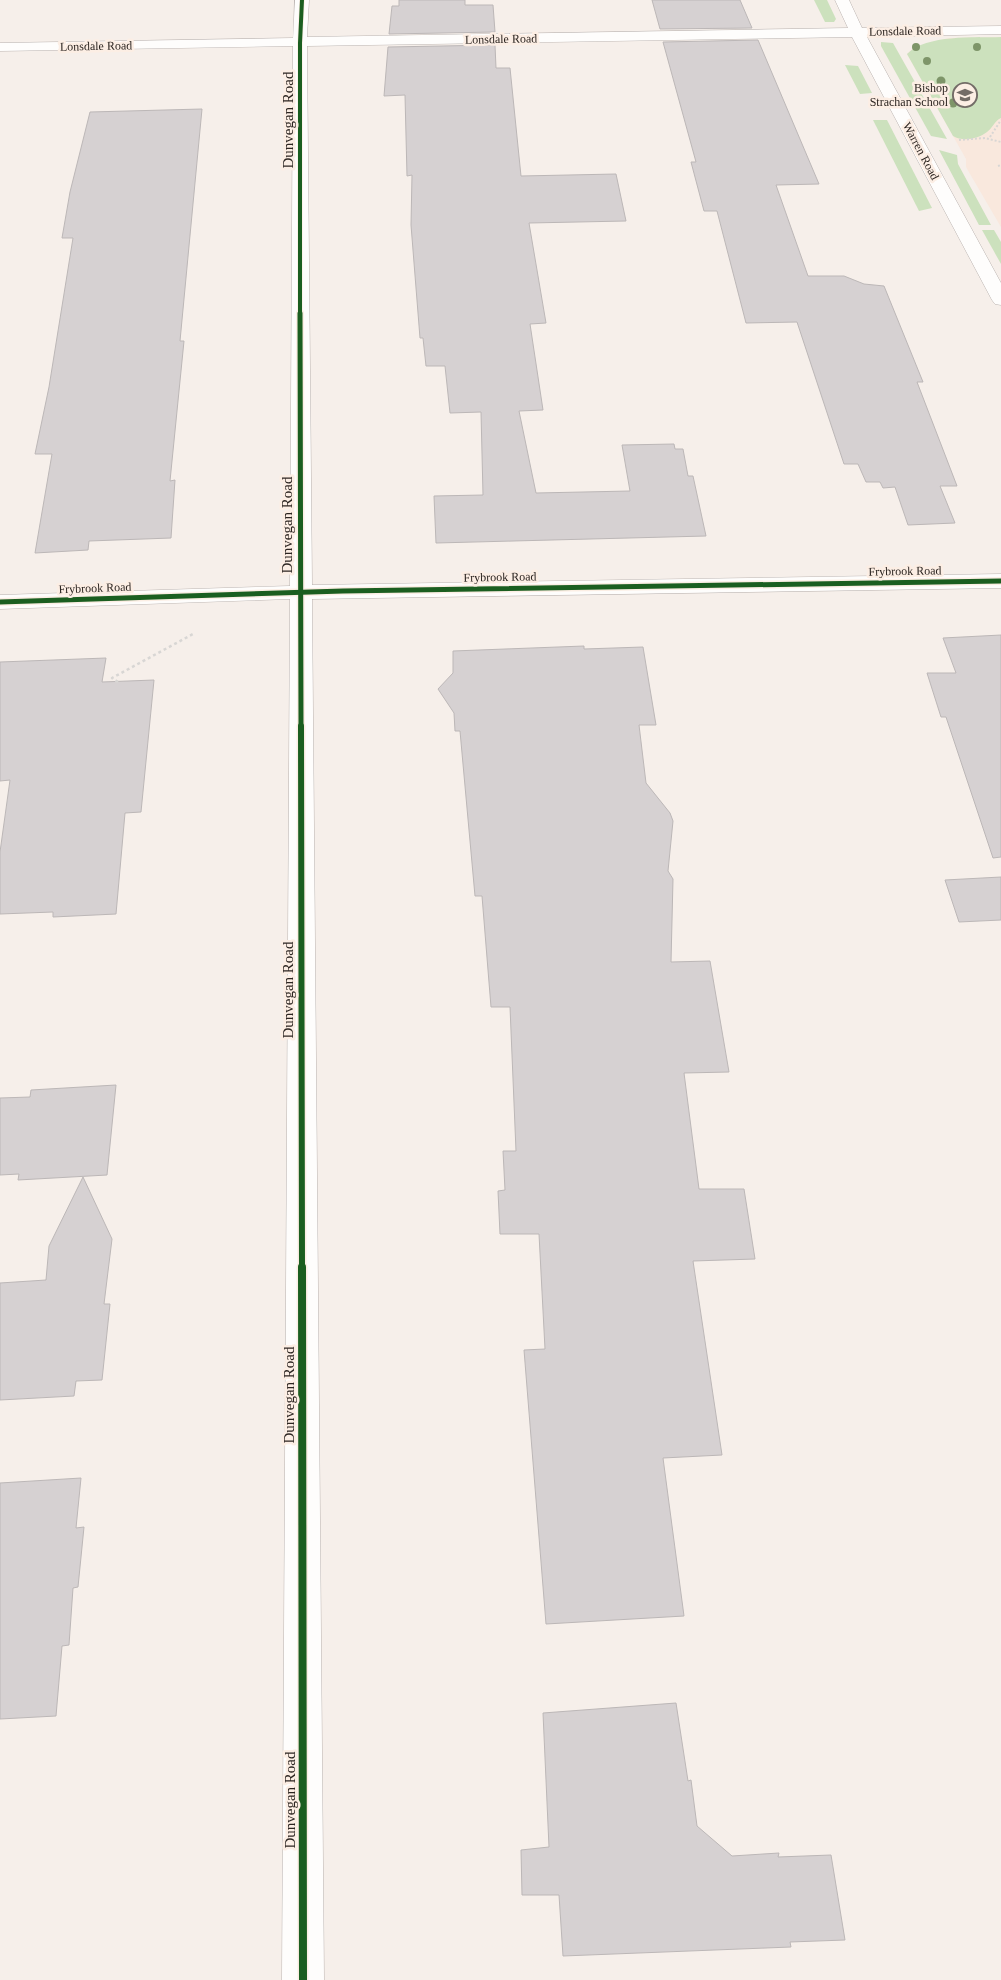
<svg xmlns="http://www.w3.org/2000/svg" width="1001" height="1980" font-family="'Times New Roman',serif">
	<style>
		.built { fill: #f9e8dd }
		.green { fill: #cce1bd }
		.building { fill: #d6d1d2; stroke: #bcb7b7 }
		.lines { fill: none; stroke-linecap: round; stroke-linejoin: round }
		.street-casing { stroke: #b9b2af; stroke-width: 1 }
		.path-far1 { stroke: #d8d6d4; stroke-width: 2; stroke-dasharray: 2 2; stroke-linecap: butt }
		.path { stroke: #d8d6d4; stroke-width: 2.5; stroke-dasharray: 3 3; stroke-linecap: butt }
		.street { fill: #fefdfc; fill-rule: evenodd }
		.cycleway-far3-casing { stroke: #fceee4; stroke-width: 5.5 }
		.cycleway-far2-casing { stroke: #fceee4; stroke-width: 8 }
		.cycleway-far1-casing { stroke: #fceee4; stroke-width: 9 }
		.cycleway-casing { stroke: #fceee4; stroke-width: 11 }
		.cycleway-far3 { stroke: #1b5e20; stroke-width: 4 }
		.cycleway-far2 { stroke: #1b5e20; stroke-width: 5 }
		.cycleway-far1 { stroke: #1b5e20; stroke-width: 6 }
		.cycleway { stroke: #1b5e20; stroke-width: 8 }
		.tree { fill: #7e9569 }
		.labels { text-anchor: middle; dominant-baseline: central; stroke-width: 5; stroke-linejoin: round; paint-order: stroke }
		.far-street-label { font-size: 12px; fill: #2c2521; stroke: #fceee4 }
		.far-poi-label { font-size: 12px; fill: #2c2521; stroke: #fceee4; text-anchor: end }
		.street-label { font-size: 15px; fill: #2c2521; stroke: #fceee4 }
	</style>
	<rect width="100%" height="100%" fill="#f6efea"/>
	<!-- built -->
	<polygon class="built" points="1001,37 1001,227 966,167 966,159 907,54 914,47 949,38"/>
	<!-- green -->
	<g class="green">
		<polygon points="814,0 827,0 836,19 834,22 825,22"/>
		<path d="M1001,37V118C994,121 993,128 987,132C978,139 963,142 953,136L907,54C927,34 974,38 1001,37Z"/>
		<polygon points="881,42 893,43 947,139 931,136 881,46"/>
		<polygon points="845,65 858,66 872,93 860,94"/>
		<polygon points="873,120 887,120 932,208 919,211"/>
		<polygon points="939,150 957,155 958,164 991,225 979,225"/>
		<polygon points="982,230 994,230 1001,242 1001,264"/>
	</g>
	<!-- building -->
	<g class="building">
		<polygon points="399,0 465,0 465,5 493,5 495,32 389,34 392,6 399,6"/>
		<polygon points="652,0 740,0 752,28 660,29"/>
		<polygon points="758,40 819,184 776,185 808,276 844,276 864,284 884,286 923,382 917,382 957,486 940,486 955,523 908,525 895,487 883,488 880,482 866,482 858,464 844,464 797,322 746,323 717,211 704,211 691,162 696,162 663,42"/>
		<polygon points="495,45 496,68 510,68 521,176 616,174 626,221 529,223 546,323 530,324 543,410 519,411 536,493 630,491 622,445 674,444 675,449 683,449 688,476 693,476 706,536 436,543 434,496 483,495 481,412 450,413 445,366 426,366 423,338 420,338 411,225 412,175 407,176 405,95 384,96 388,47"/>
		<polygon points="202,109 180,341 184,341 170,481 175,480 171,538 89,541 88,550 35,553 52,454 35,454 49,387 73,238 62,238 70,192 90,112"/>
		<polygon points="1001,635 1001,857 993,858 946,717 941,717 927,673 956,673 943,638"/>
		<polygon points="584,646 584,649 643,647 656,725 639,725 646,783 670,813 673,821 668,871 673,879 671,962 710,961 729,1072 684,1073 699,1189 744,1189 755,1259 693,1261 722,1455 663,1458 684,1616 546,1624 524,1350 545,1349 539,1234 500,1234 498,1191 505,1190 503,1151 516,1151 510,1007 491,1007 482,896 475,896 460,731 455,731 454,713 438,689 453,673 453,651"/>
		<polygon points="106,658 102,682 154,680 141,812 125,813 116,914 53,917 53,912 0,914 0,852 10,780 0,781 0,662"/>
		<polygon points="1001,877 1001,920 959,922 945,880"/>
		<polygon points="116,1085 107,1175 18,1180 19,1174 0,1175 0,1098 30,1097 31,1090"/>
		<polygon points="83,1177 112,1239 104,1304 110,1304 102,1380 76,1381 74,1396 0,1400 0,1283 46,1280 49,1246"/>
		<polygon points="81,1478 76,1528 84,1527 78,1587 73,1588 69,1645 62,1646 56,1716 0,1719 0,1483"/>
		<polygon points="676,1703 688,1781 691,1780 697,1826 732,1856 779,1853 778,1857 831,1855 845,1940 790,1942 791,1947 563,1956 559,1895 522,1895 521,1850 549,1847 543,1713"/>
	</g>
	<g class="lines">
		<defs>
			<polygon id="street" points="295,0 309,0 307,37 848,28 835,0 849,0 862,28 1001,26 1001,34 867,37 1001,283 1001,305 995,304 992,300 852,37 307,46 312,585 1001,574 1001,588 312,599 324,1980 282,1980 290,599 0,609 0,595 290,586 293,46 0,51 0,43 293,38"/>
		</defs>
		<!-- street casing -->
		<use href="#street" class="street-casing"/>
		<!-- path-far1 -->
		<g class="path-far1">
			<polyline points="990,137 1001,120"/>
			<polyline points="959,140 985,138 1001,142"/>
			<polyline points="998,166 1001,165"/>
		</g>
		<!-- path -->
		<polyline class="path" points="118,682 112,678 193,634"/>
		<!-- street -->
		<use href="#street" class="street"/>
		<defs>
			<polyline id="cycleway-far3" points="300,314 300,43 302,0"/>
			<g id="cycleway-far2">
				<polyline points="300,313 301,727"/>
				<polyline points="0,602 343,591 1001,581"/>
			</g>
			<polyline id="cycleway-far1" points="301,726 302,1269"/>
			<polyline id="cycleway" points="302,1267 303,1980"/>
		</defs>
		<!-- cycleway-far3 casing -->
		<use href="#cycleway-far3" class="cycleway-far3-casing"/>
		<!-- cycleway-far2 casing -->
		<use href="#cycleway-far2" class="cycleway-far2-casing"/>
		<!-- cycleway-far1 casing -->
		<use href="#cycleway-far1" class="cycleway-far1-casing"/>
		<!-- cycleway casing -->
		<use href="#cycleway" class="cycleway-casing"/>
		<!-- cycleway-far3 -->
		<use href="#cycleway-far3" class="cycleway-far3"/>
		<!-- cycleway-far2 -->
		<use href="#cycleway-far2" class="cycleway-far2"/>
		<!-- cycleway-far1 -->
		<use href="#cycleway-far1" class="cycleway-far1"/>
		<!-- cycleway -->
		<use href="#cycleway" class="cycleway"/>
	</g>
	<!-- trees -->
	<g class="tree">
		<circle cx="916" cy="47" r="4"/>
		<circle cx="977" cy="47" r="4"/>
		<circle cx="927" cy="61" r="4"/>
		<circle cx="941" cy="81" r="4.5"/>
		<circle cx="953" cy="103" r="4.5"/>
	</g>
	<!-- icons -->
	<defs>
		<symbol id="school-ring" viewBox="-11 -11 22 22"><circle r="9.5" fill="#fceee4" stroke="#736c67" stroke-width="1.5"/><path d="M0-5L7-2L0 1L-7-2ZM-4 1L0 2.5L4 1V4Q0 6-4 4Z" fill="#736c67"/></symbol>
	</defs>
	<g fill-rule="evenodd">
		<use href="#school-ring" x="951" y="81" width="28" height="28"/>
	</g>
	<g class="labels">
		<!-- far-street labels -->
		<g class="far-street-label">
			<text transform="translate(905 31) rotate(-1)">Lonsdale Road</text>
			<text transform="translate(501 39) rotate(-1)">Lonsdale Road</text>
			<text transform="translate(96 46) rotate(-1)">Lonsdale Road</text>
			<text transform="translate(921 151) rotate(62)">Warren Road</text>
			<text transform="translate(905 571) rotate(-1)">Frybrook Road</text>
			<text transform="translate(500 577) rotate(-1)">Frybrook Road</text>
			<text transform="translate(95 588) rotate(-2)">Frybrook Road</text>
		</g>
		<!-- far-poi labels -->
		<g class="far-poi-label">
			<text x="948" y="88">Bishop<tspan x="948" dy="14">Strachan School</tspan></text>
		</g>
		<!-- street labels -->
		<g class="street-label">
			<text transform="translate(288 120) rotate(-90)">Dunvegan Road</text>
			<text transform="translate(287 525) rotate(-90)">Dunvegan Road</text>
			<text transform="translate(288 990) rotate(-90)">Dunvegan Road</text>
			<text transform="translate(289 1395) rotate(-90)">Dunvegan Road</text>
			<text transform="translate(290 1800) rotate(-90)">Dunvegan Road</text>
		</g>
	</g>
</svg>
